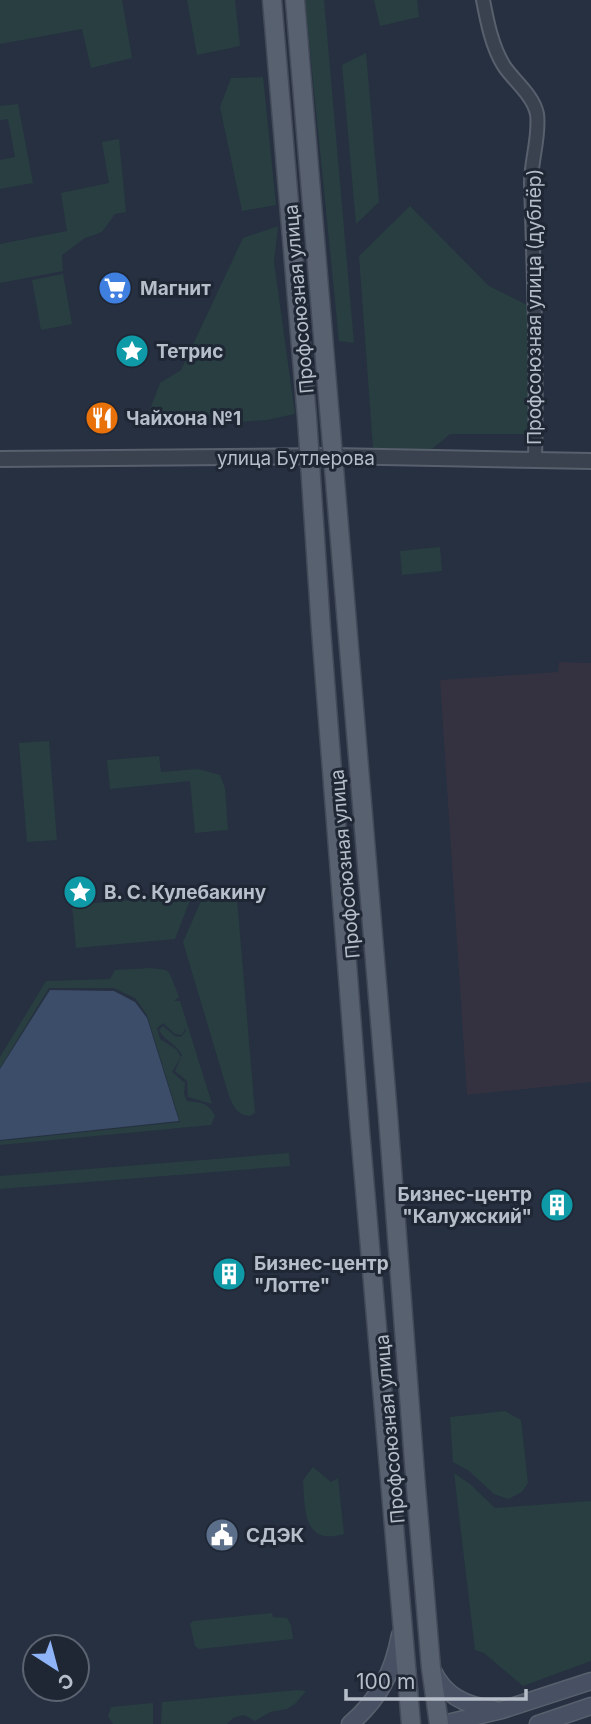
<svg xmlns="http://www.w3.org/2000/svg" width="591" height="1724" font-family="Inter,sans-serif">
	<style>
		.medical { fill: #343241 }
		.green { fill: #283e41 }
		.water { fill: #3b4d69 }
		.lines { fill: none; stroke-linecap: round; stroke-linejoin: round }
		.minor-casing { stroke: #58606d; stroke-width: 16 }
		.tertiary-casing { stroke: #58606d; stroke-width: 18 }
		.secondary-casing { stroke: #58606d; stroke-width: 19 }
		.primary-casing { stroke: #434b59; stroke-width: 21 }
		.minor { stroke: #3a4250; stroke-width: 12 }
		.tertiary { stroke: #3a4250; stroke-width: 14 }
		.secondary { stroke: #485163; stroke-width: 16 }
		.primary { stroke: #586170; stroke-width: 18 }
		.labels { text-anchor: middle; dominant-baseline: central; stroke-width: 6; stroke-linejoin: round; paint-order: stroke }
		.poi-label { font-size: 19px; font-weight: bold; fill: #b6beca; stroke: #1f2735; text-anchor: start }
		.street-label { font-size: 19px; fill: #b6beca; stroke: #1f2735 }
	</style>
	<rect width="100%" height="100%" fill="#263040"/>
	<!-- medical -->
	<polygon class="medical" points="559,662 591,663 591,1082 467,1095 440,680 558,672"/>
	<!-- green -->
	<g class="green">
		<polygon points="0,0 122,0 132,58 91,68 82,29 0,44"/>
		<polygon points="187,0 235,0 240,46 197,55"/>
		<polygon points="305,0 324,0 354,343 339,341"/>
		<polygon points="374,0 417,0 419,17 380,26"/>
		<polygon points="366,53 379,202 356,224 342,65"/>
		<polygon points="263,77 276,205 242,211 220,107 231,78"/>
		<polygon points="18,104 33,183 0,189 0,160 15,157 8,119 0,120 0,106"/>
		<polygon points="119,139 126,212 115,214 102,232 85,238 62,255 63,271 0,283 0,244 67,231 61,193 109,183 102,142"/>
		<polygon points="410,206 489,286 529,306 529,434 450,434 431,450 373,448 359,256"/>
		<polygon points="278,226 274,262 295,414 267,420 143,428 160,383 181,370 243,238"/>
		<polygon points="63,274 72,324 41,330 32,280"/>
		<polygon points="440,547 442,571 402,575 400,551"/>
		<polygon points="49,741 57,840 27,842 19,743"/>
		<polygon points="159,756 161,772 198,769 220,775 225,788 228,830 195,833 190,781 110,789 107,760"/>
		<path d="M236,887L255,1113L250,1116C237,1115 234,1107 229,1096L183,942L206,890Z"/>
		<polygon points="192,895 175,939 76,948 72,905"/>
		<path d="M151,968L166,970L170,974L179,997L174,1001H180L212,1104L188,1097L187,1081L175,1071L182,1055C176,1043 164,1041 159,1030L163,1026L175,1036L181,1037L186,1031L182,1022L185,1029L182,1035L175,1034L163,1023L157,1028L160,1039L176,1049L181,1057L172,1072L185,1083L184,1094L187,1101C202,1103 208,1102 215,1116L211,1125L0,1145V1141L180,1122L147,1015L135,998L114,988H49L0,1068V1057L46,981L110,979L115,970Z"/>
		<polygon points="289,1153 290,1166 0,1189 0,1176"/>
		<polygon points="505,1411 521,1420 528,1483 522,1492 508,1499 494,1494 469,1471 453,1462 450,1417"/>
		<path d="M313,1467L331,1482L338,1478L344,1534C303,1546 305,1510 303,1480Z"/>
		<polygon points="454,1473 470,1484 495,1508 591,1501 591,1661 523,1686 484,1653 475,1650"/>
		<polygon points="272,1613 273,1617 287,1618 291,1625 293,1639 199,1649 195,1646 190,1624 193,1621"/>
		<polygon points="298,1690 306,1691 296,1703 287,1709 270,1712 255,1721 244,1715 233,1718 227,1724 161,1724 162,1702"/>
		<polygon points="153,1703 153,1724 113,1724 108,1716 111,1707"/>
	</g>
	<!-- water -->
	<polygon class="water" points="50,990 114,991 135,1002 147,1018 179,1121 0,1140 0,1069"/>
	<g class="lines">
		<defs>
			<path id="minor" d="M483,0C487,21 492,47 504,66C514,81 533,95 537,114C540,136 531,160 531,183C534,275 537,368 535,460"/>
			<polyline id="tertiary" points="0,459 333,456 591,461"/>
			<g id="secondary">
				<path d="M433,1671C445,1696 466,1706 493,1709"/>
				<path d="M350,1724C379,1699 393,1673 400,1635"/>
				<polyline points="443,1724 502,1710 591,1681"/>
				<polyline points="538,1724 591,1706"/>
			</g>
			<g id="primary">
				<polyline points="272,0 307,418 321,629 360,1131 411,1724"/>
				<polyline points="295,0 388,1116 415,1475 431,1668 439,1724"/>
			</g>
		</defs>
		<!-- minor casing -->
		<use href="#minor" class="minor-casing"/>
		<!-- tertiary casing -->
		<use href="#tertiary" class="tertiary-casing"/>
		<!-- secondary casing -->
		<use href="#secondary" class="secondary-casing"/>
		<!-- primary casing -->
		<use href="#primary" class="primary-casing"/>
		<!-- minor -->
		<use href="#minor" class="minor"/>
		<!-- tertiary -->
		<use href="#tertiary" class="tertiary"/>
		<!-- secondary -->
		<use href="#secondary" class="secondary"/>
		<!-- primary -->
		<use href="#primary" class="primary"/>
	</g>
	<!-- icons -->
	<defs>
		<symbol id="supermarket-disc" viewBox="-11 -11 22 22"><circle r="9.5" fill="#3f7fe0" stroke="#1f2735"/><path d="M-6-5.5h2.5l.6 2H6L4.5 2H-2.5L-4.4-4H-6ZM-1.5 3.2a1.3 1.3 0 1 0 .1 0ZM3 3.2a1.3 1.3 0 1 0 .1 0Z" fill="#fff"/></symbol>
		<symbol id="sight-disc" viewBox="-11 -11 22 22"><circle r="9.5" fill="#0f9aa8" stroke="#1f2735"/><path d="M0-6L1.8-2.2L6-1.7L2.9 1.2L3.7 5.4L0 3.3L-3.7 5.4L-2.9 1.2L-6-1.7L-1.8-2.2Z" fill="#fff"/></symbol>
		<symbol id="restaurant-disc" viewBox="-11 -11 22 22"><circle r="9.5" fill="#e8710a" stroke="#1f2735"/><path d="M-5-6h1v4h1v-4h1v4h1v-4h1v5L-1.5 .5V6h-2V.5L-5-1ZM5-6V6H3V1.5H1.5Q1.5-4 5-6Z" fill="#fff"/></symbol>
		<symbol id="building-disc" viewBox="-11 -11 22 22"><circle r="9.5" fill="#0f9aa8" stroke="#1f2735"/><path d="M-4-6H4V6H1V3H-1V6H-4ZM-2.5-4.3h1.7v1.8h-1.7ZM.8-4.3h1.7v1.8H.8ZM-2.5-1h1.7V.8h-1.7ZM.8-1h1.7V.8H.8Z" fill="#fff"/></symbol>
		<symbol id="civic-disc" viewBox="-11 -11 22 22"><circle r="9.5" fill="#5c6f8a" stroke="#1f2735"/><path d="M-.6-6.5H3V-4.5H.6V-3L4-1V1h2V6H-6V1h2V-1L-.6-3ZM-1.2 2.5V6h2.4V2.5Z" fill="#fff"/></symbol>
	</defs>
	<g fill-rule="evenodd">
		<use href="#supermarket-disc" x="96" y="269" width="38" height="38"/>
		<use href="#sight-disc" x="113" y="332" width="38" height="38"/>
		<use href="#restaurant-disc" x="83" y="399" width="38" height="38"/>
		<use href="#sight-disc" x="61" y="873" width="38" height="38"/>
		<use href="#building-disc" x="538" y="1186" width="38" height="38"/>
		<use href="#building-disc" x="210" y="1255" width="38" height="38"/>
		<use href="#civic-disc" x="203" y="1516" width="38" height="38"/>
	</g>
	<g class="labels">
		<!-- poi labels -->
		<g class="poi-label">
			<text x="140" y="288">Магнит</text>
			<text x="156" y="351">Тетрис</text>
			<text x="126" y="418">Чайхона №1</text>
			<text x="104" y="892">В. С. Кулебакину</text>
			<text x="532" y="1194" text-anchor="end">Бизнес-центр<tspan x="532" dy="22">"Калужский"</tspan></text>
			<text x="254" y="1263">Бизнес-центр<tspan x="254" dy="22">"Лотте"</tspan></text>
			<text x="246" y="1535">СДЭК</text>
		</g>
		<!-- street labels -->
		<g class="street-label">
			<text transform="translate(299 299) rotate(-95)">Профсоюзная улица</text>
			<text transform="translate(534 307) rotate(-90)">Профсоюзная улица (дублёр)</text>
			<text x="296" y="458">улица Бутлерова</text>
			<text transform="translate(345 864) rotate(-95)">Профсоюзная улица</text>
			<text transform="translate(390 1429) rotate(-95)">Профсоюзная улица</text>
		</g>
	</g>
	<!-- north arrow -->
	<g transform="translate(56 1668) rotate(144)"><circle r="33" fill="#1f2735" stroke="#5b6371" stroke-width="2"/>
	<path d="M0-5L12 26L0 18L-12 26Z" fill="#8eb4f7"/>
	<text y="-10" font-size="19" font-weight="bold" text-anchor="middle" fill="#b6beca">С</text>
	</g>
	<!-- scale -->
	<path d="M346 1689v10h180v-10" fill="none" stroke="#b6beca" stroke-width="3.5"/>
	<text x="356" y="1689" font-size="21" fill="#b6beca" stroke="#1f2735" stroke-width="5" paint-order="stroke">100 m</text>
</svg>
